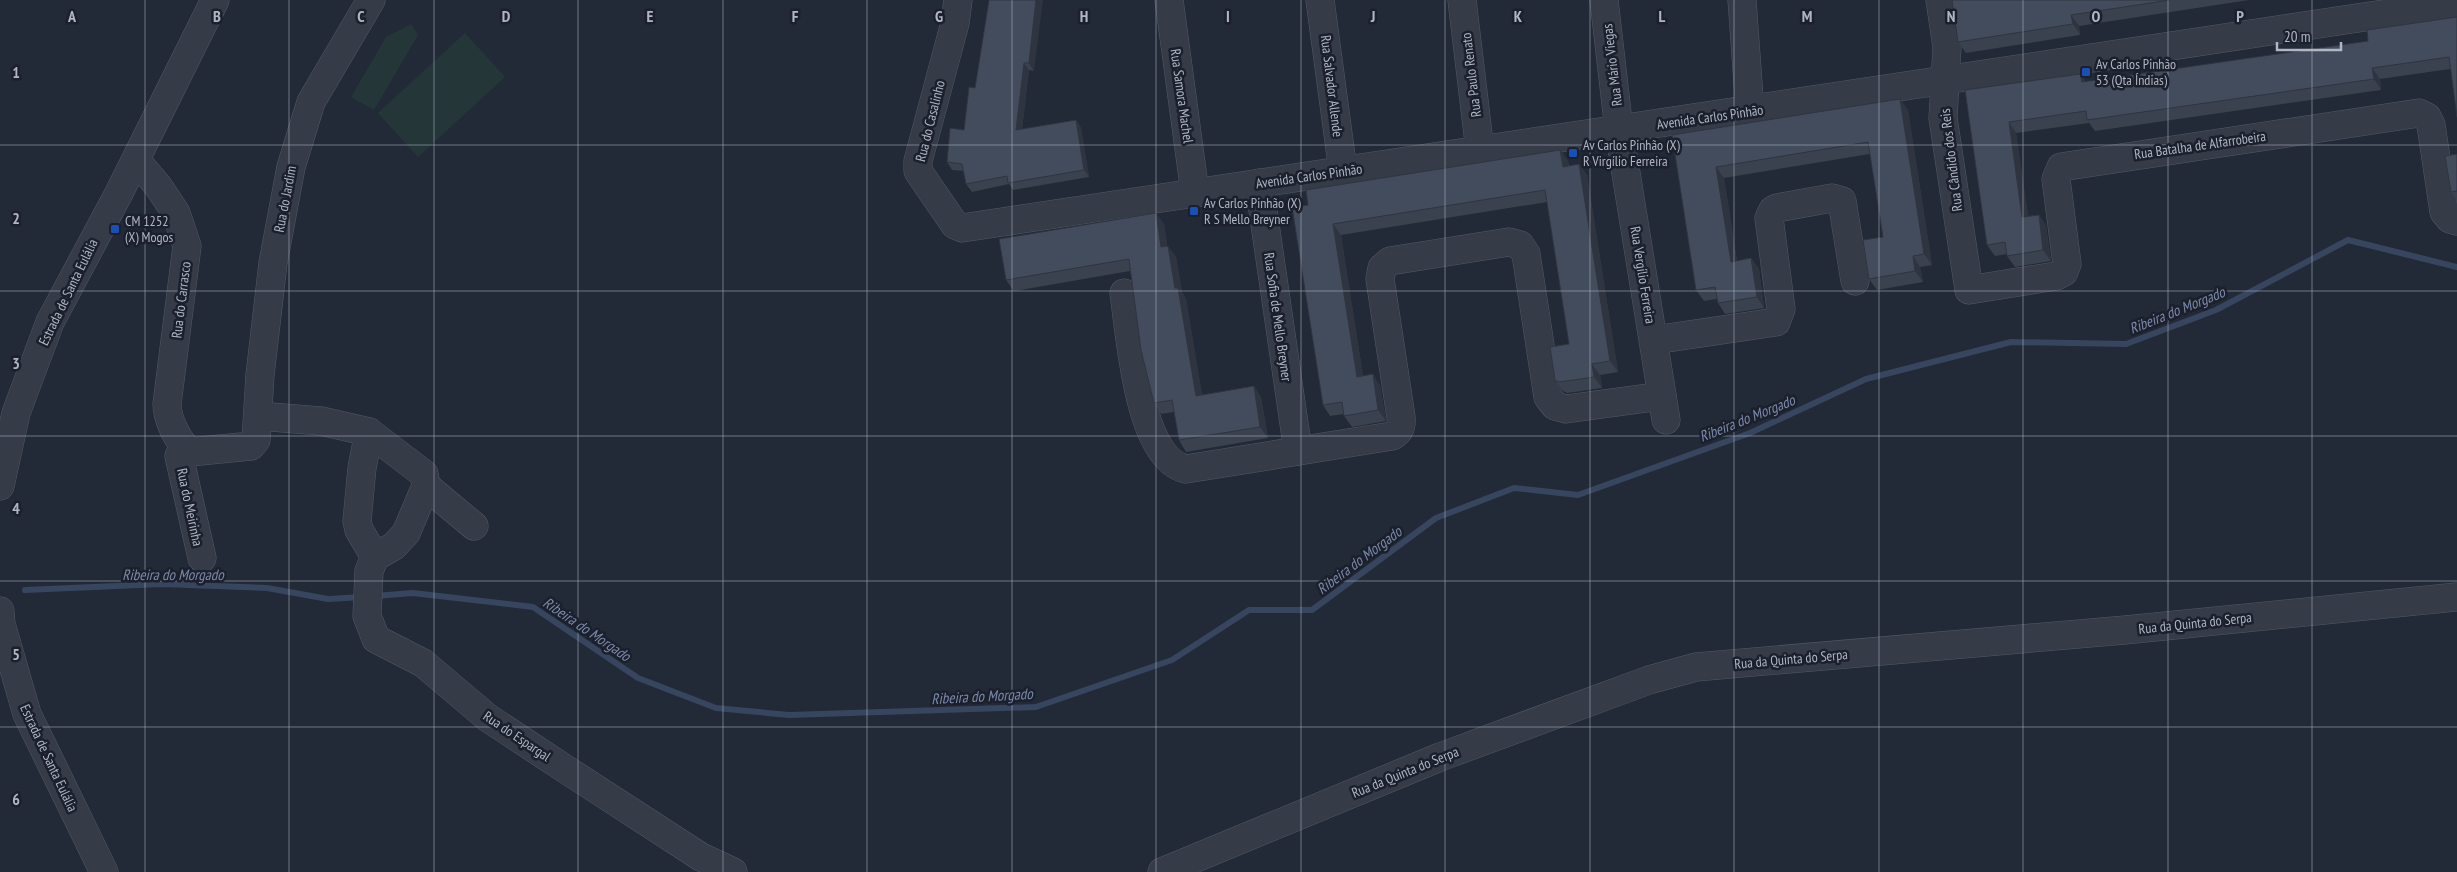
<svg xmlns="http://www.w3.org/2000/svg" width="2457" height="872" font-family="'PT Sans Narrow',sans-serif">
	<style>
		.green { fill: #253639 }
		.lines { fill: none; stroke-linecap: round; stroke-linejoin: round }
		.stream { stroke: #38455f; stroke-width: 6 }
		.minor-casing { stroke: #535965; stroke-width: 29 }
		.minor { stroke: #353b47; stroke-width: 28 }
		.wall { fill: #3a414f }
		.shaded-wall { fill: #2f3540 }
		.building { fill: #434c5c; stroke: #2f3540 }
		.grid { fill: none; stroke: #b0b6c4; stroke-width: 1; stroke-opacity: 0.55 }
		.transit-dot { fill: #1a4fb4; stroke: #1b202c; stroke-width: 2 }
		.labels { text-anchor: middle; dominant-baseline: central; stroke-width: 5; stroke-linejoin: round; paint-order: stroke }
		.poi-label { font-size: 14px; fill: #b0b6c4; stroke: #1b202c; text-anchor: start }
		.street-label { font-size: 14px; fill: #b0b6c4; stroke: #1b202c }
		.water-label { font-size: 15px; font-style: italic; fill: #7a8aaa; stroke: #1b202c }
		.grid-label { font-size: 16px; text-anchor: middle; font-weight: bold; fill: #b0b6c4; stroke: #1b202c; stroke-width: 5; stroke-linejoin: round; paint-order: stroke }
	</style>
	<rect width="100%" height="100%" fill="#222937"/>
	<!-- green -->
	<g class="green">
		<polygon points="411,24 418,35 374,110 351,97 386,37"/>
		<polygon points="465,33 505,77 418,157 378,113"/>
	</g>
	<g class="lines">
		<!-- stream -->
		<g class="stream">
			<polyline points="25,590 162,584 267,588 328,599 362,597"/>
			<polyline points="375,596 413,593 533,607 638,678 716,708 789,715 1036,707 1172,660 1249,610 1312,610 1436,518 1514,488 1578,495 1750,433 1866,379 2011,342 2126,344 2216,310 2348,240 2457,267"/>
		</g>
		<defs>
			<g id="minor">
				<polyline points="958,0 955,23 918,161 918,171 955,225 962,228 2457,3"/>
				<polyline points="1169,0 1195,193"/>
				<polyline points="1320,0 1343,171"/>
				<polyline points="1462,0 1480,151"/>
				<polyline points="1604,0 1619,130 1666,420"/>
				<polyline points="1742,0 1750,111"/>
				<polyline points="1940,0 1947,47 1943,118 1969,290 2056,276 2064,272 2067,264 2056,179 2061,167 2419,113 2427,117 2431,125 2444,212 2450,219 2457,221"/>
				<path d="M136,160L158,186L176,213L187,246L167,404C167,419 178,442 190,452L251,446L256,440L260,375L273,263L291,167L311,102L371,0"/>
				<polyline points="1259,183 1298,451"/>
				<path d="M1124,293C1130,334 1138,459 1186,469L1392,436C1400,432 1402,426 1401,417L1380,279L1382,268L1390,261L1509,242L1520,245L1526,254L1548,397L1555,406L1566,409L1662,396"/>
				<polyline points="1654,340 1776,322 1781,309 1769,218 1773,210 1777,208 1832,198 1842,201 1855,281"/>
				<polyline points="258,416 321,421 369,432 424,474 426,486 406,533 394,546 375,557 369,571 367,616 376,639 423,663 488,718 573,774 701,857 733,872"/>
				<polyline points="369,432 362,468 357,521 359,530 375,557"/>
				<polyline points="179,456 202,558"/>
				<polyline points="0,486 16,413 50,322 119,193 215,0"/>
				<polyline points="426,486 474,526"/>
				<polyline points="0,611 1,624 27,714 104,872"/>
				<polyline points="1162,872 1440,757 1649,680 1696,667 2125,630 2457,597"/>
			</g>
		</defs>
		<!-- minor casing -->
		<use href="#minor" class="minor-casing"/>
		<!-- minor -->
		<use href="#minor" class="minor"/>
	</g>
	<!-- wall -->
	<g class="wall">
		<polygon points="989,0 1034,71 1029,70 1022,129 1076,120 1081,128 1089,177 1013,190 1009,184 972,192 966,184 964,171 952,170 947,162 964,130 975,88"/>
		<polygon points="1952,0 2249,0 2079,26 2080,35 1966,53 1958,42"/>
		<polygon points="2457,17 2450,69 2380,79 2381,90 2095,131 2089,123 2016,133 2028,216 2039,215 2046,226 2051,261 2015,267 2007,256 2007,254 1995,256 1987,245 1965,90 2080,74 2086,82 2368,41"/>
		<polygon points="1900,99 1908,110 1932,265 1920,267 1923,282 1877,290 1869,279 1883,237 1870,154 1724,178 1737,261 1751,258 1759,269 1764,308 1725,314 1718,303 1717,299 1704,301 1696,290 1672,135"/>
		<polygon points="1560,150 1568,161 1569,166 1579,164 1587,175 1618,372 1600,375 1602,388 1567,393 1563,391 1555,380 1569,344 1547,202 1341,235 1363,376 1380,385 1386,421 1352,427 1344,416 1344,414 1330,416 1323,405 1308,205"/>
		<polygon points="2457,154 2457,201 2451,192"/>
		<polygon points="1164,224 1167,246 1176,257 1182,292 1186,299 1202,395 1254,386 1261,397 1268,438 1186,452 1179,440 1174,412 1161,414 1154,403 1130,271 1014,291 1006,280"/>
	</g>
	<!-- shaded-wall -->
	<g class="shaded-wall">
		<polygon points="1036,0 1043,0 1034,71 1029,63"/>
		<polygon points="2071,15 2079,26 2080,35 2073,24"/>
		<polygon points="1024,63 1029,70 1021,137 1016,130"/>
		<polygon points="2372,68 2380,79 2381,90 2374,79"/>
		<polygon points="2080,74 2088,85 2082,82"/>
		<polygon points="1900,99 1908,110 1932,265 1924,254"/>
		<polygon points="1076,120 1081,128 1089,177 1084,170"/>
		<polygon points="2009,122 2016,133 2030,228 2022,217"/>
		<polygon points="1560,150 1568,161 1570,178 1563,167"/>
		<polygon points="1579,164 1587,175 1618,372 1610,361"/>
		<polygon points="1716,167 1724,178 1739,273 1731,262"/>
		<polygon points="1156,213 1164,224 1169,258 1161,247"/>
		<polygon points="2039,215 2046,226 2051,261 2043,250"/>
		<polygon points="1333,224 1341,235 1365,388 1357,377"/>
		<polygon points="1168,246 1176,257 1182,292 1186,299 1204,407 1196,396 1175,288"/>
		<polygon points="1913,256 1920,267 1923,282 1915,271"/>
		<polygon points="1751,258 1759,269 1764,308 1757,297"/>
		<polygon points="1592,364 1600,375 1602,388 1594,377"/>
		<polygon points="1373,374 1380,385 1386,421 1378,410"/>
		<polygon points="1254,386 1261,397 1268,438 1260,427"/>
	</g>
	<!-- building -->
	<g class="building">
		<polygon points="989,0 1036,0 1029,63 1024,63 1016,130 1076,120 1084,170 1008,183 1007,176 966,184 962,164 947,162 950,128 964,130 969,87 975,88"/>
		<polygon points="1952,0 2170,0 2071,15 2073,24 1958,42"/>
		<polygon points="2457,17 2457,117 2449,57 2372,68 2374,79 2087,120 2086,111 2009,122 2022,217 2039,215 2043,250 2007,256 2005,242 1987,245 1965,90 2080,74 2082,82 2368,41 2367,30"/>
		<polygon points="1900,99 1924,254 1913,256 1915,271 1869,279 1863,240 1883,237 1868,142 1716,167 1731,262 1751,258 1757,297 1718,303 1715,287 1696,290 1672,135"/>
		<polygon points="1560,150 1563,167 1579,164 1610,361 1592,364 1594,377 1559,382 1555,380 1550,347 1569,344 1545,190 1333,224 1357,377 1373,374 1378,410 1344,416 1342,402 1323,405 1292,207 1308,205 1306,190"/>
		<polygon points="2457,154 2457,191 2451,192 2445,156"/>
		<polygon points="1156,213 1161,247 1168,246 1175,288 1178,288 1196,396 1254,386 1260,427 1179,440 1172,400 1154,403 1141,350 1129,259 1006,280 999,239"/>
	</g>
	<!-- grid -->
	<path class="grid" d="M145,0V872M289,0V872M434,0V872M578,0V872M723,0V872M867,0V872M1012,0V872M1156,0V872M1301,0V872M1445,0V872M1590,0V872M1734,0V872M1879,0V872M2023,0V872M2168,0V872M2312,0V872M0,145H2457M0,291H2457M0,436H2457M0,581H2457M0,727H2457"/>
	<!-- markers -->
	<g class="transit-dot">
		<rect x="2081" y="67" width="10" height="10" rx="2.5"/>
		<rect x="1568" y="148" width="10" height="10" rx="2.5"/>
		<rect x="1189" y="206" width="10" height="10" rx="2.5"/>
		<rect x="110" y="224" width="10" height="10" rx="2.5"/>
	</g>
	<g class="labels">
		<!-- poi labels -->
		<g class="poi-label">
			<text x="2096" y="64">Av Carlos Pinhão<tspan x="2096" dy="16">53 (Qta Índias)</tspan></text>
			<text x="1583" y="145">Av Carlos Pinhão (X)<tspan x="1583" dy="16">R Virgílio Ferreira</tspan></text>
			<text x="1204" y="203">Av Carlos Pinhão (X)<tspan x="1204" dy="16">R S Mello Breyner</tspan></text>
			<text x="125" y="221">CM 1252<tspan x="125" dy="16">(X) Mogos</tspan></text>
		</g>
		<!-- street labels -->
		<g class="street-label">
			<text transform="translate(1612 65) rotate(-97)">Rua Mário Viegas</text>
			<text transform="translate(1471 75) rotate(-97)">Rua Paulo Renato</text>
			<text transform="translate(1332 86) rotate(83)">Rua Salvador Allende</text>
			<text transform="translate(1182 96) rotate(82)">Rua Samora Machel</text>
			<text transform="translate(1710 117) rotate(-8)">Avenida Carlos Pinhão</text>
			<text transform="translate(930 121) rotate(-76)">Rua do Casalinho</text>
			<text transform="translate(2200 145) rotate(-8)">Rua Batalha de Alfarrobeira</text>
			<text transform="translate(1951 160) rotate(-97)">Rua Cândido dos Reis</text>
			<text transform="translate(1309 176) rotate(-8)">Avenida Carlos Pinhão</text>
			<text transform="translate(285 199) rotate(-79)">Rua do Jardim</text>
			<text transform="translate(1643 275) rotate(81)">Rua Vergílio Ferreira</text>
			<text transform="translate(68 292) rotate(-64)">Estrada de Santa Eulália</text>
			<text transform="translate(181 300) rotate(-83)">Rua do Carrasco</text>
			<text transform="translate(1278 317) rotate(82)">Rua Sofia de Mello Breyner</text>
			<text transform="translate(190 507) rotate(78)">Rua do Meirinha</text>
			<text transform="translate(2195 623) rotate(-6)">Rua da Quinta do Serpa</text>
			<text transform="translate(1791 659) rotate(-5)">Rua da Quinta do Serpa</text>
			<text transform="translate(517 736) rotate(34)">Rua do Espargal</text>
			<text transform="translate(49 758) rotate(65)">Estrada de Santa Eulália</text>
			<text transform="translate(1405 772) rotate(-22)">Rua da Quinta do Serpa</text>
		</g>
		<!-- water labels -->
		<g class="water-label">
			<text transform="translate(2177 310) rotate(-22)">Ribeira do Morgado</text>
			<text transform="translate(1747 418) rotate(-22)">Ribeira do Morgado</text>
			<text transform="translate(1359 560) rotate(-37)">Ribeira do Morgado</text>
			<text x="173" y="574">Ribeira do Morgado</text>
			<text transform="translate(587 629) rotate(34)">Ribeira do Morgado</text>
			<text transform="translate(982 696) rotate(-3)">Ribeira do Morgado</text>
		</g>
	</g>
	<g class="grid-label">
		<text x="72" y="22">A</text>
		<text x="217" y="22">B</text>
		<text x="361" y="22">C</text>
		<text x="506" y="22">D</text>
		<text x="650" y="22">E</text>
		<text x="795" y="22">F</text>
		<text x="939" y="22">G</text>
		<text x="1084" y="22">H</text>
		<text x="1228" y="22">I</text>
		<text x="1373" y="22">J</text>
		<text x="1518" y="22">K</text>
		<text x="1662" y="22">L</text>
		<text x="1807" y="22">M</text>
		<text x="1951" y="22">N</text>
		<text x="2096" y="22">O</text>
		<text x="2240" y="22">P</text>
		<text x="16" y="78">1</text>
		<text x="16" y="224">2</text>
		<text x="16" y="369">3</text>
		<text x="16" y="514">4</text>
		<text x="16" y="660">5</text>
		<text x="16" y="805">6</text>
	</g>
	<!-- scale -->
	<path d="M2277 42v8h64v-8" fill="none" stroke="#b0b6c4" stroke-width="2.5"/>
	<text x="2284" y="42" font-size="15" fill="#b0b6c4" stroke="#1b202c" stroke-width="4" paint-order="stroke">20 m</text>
</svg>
